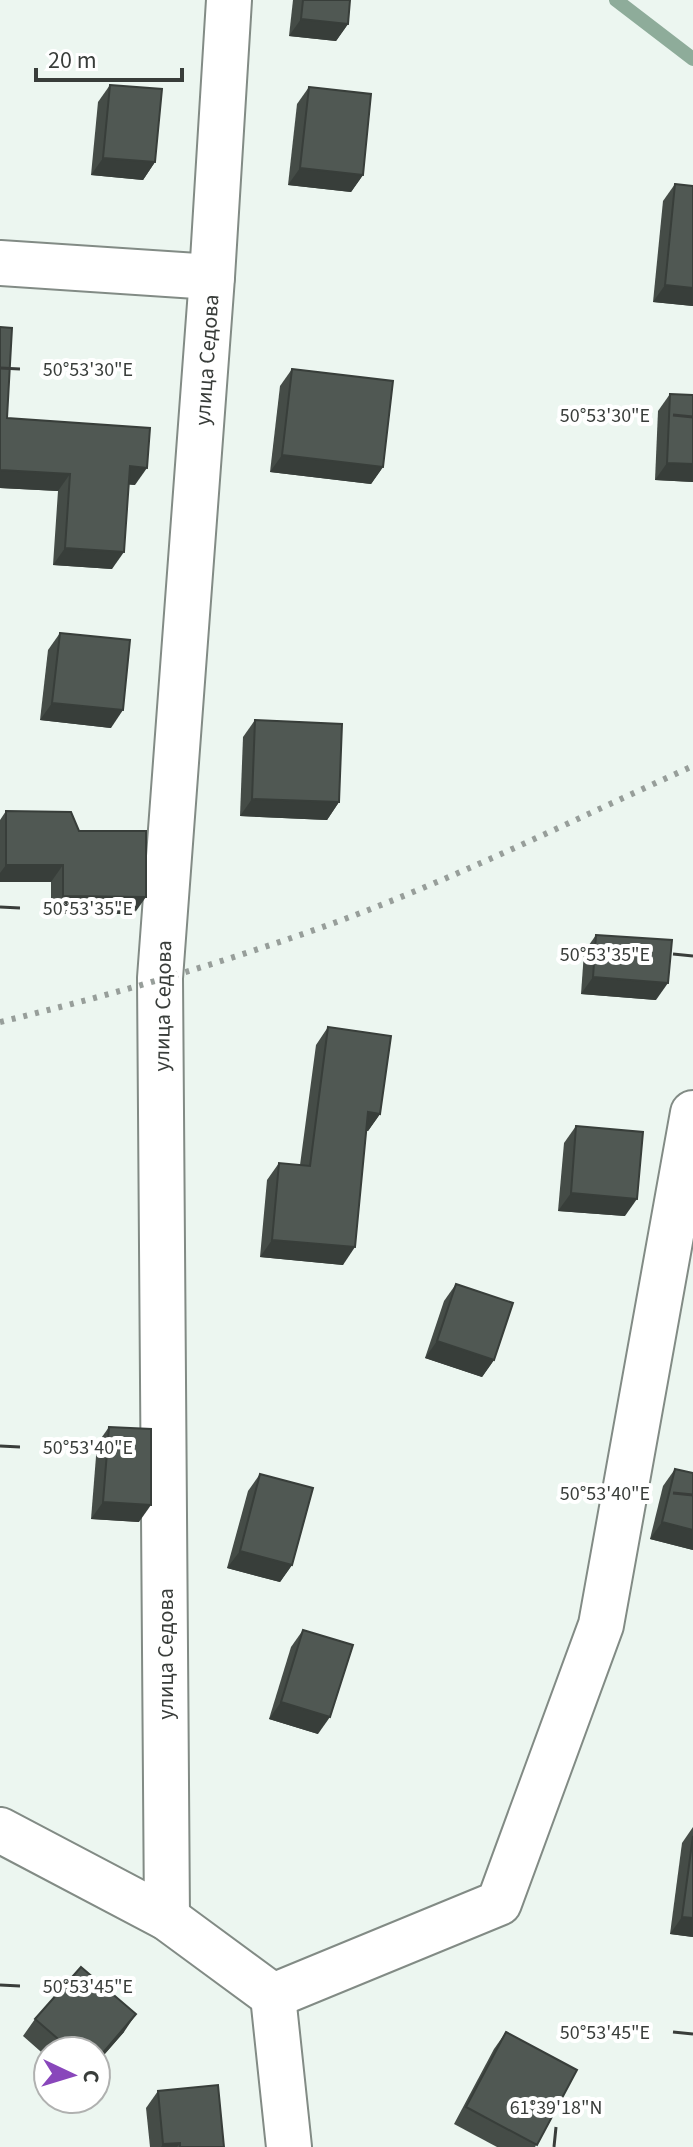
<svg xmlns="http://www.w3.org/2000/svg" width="693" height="2147" font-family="'Source Sans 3',sans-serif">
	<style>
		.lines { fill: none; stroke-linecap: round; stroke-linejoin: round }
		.stream { stroke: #8eac9a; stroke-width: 14 }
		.minor-casing { stroke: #828b85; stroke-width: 48 }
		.minor { stroke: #fff; stroke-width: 44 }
		.rail { stroke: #979e9a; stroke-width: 6; stroke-dasharray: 4 8; stroke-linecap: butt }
		.wall { fill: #454c47 }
		.shaded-wall { fill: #383e3a }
		.building { fill: #505853; stroke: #383e3a; stroke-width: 2 }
		.ticks { fill: none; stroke: #393d3a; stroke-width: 3 }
		.labels { text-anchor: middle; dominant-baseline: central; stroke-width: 8; stroke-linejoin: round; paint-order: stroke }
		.street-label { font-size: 22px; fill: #393d3a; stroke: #fff }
		.ticks-label { font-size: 20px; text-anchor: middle; fill: #393d3a; stroke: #fff; stroke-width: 8; stroke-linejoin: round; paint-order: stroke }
	</style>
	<rect width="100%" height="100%" fill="#ecf6f0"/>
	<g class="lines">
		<!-- stream -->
		<polyline class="stream" points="616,0 693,59"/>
		<defs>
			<g id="minor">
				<polyline points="0,263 212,277"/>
				<polyline points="0,1830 167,1918 273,1996"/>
				<polyline points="167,1918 160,978 212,277 229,0"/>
				<polyline points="273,1996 499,1903 601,1625 693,1113"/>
				<polyline points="273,1996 289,2147"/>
			</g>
		</defs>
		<!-- minor casing -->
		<use href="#minor" class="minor-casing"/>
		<!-- minor -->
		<use href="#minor" class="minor"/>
		<!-- rail -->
		<path class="rail" d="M0,1022C112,995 223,963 331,924C455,879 573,820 693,766"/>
	</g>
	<!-- wall -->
	<g class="wall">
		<polygon points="293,0 350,0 348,24 336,41 289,36"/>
		<polygon points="110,85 155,162 143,180 91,175 98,102"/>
		<polygon points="309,87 363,175 351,192 288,185 297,104"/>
		<polygon points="675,184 693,306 653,302 663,201"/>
		<polygon points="0,327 7,418 135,485 129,484 112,569 53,565 58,491 0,488"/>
		<polygon points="292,369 383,467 371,484 270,472 280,386"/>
		<polygon points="670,394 693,482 655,480 658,411"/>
		<polygon points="60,633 111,728 40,720 48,650"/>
		<polygon points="255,720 339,802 327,820 240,816 243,737"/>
		<polygon points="6,811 79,831 134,914 51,914 51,882 0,882 0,820"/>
		<polygon points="596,935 656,1000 581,994 584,952"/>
		<polygon points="328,1027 380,1114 368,1131 366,1131 343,1265 260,1257 267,1180 279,1163 300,1165 316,1045"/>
		<polygon points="576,1126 625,1216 558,1211 564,1143"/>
		<polygon points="456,1284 494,1360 482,1377 425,1358 444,1301"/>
		<polygon points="109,1427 139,1522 91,1519 97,1444"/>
		<polygon points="675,1469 693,1473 693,1550 650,1539 663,1486"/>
		<polygon points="260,1474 292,1565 280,1582 227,1568 248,1491"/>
		<polygon points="303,1630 318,1734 269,1719 291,1647"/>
		<polygon points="693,1827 693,1937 670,1934 682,1843"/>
		<polygon points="35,2019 124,2032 96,2064 96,2051 48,2051 48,2058 23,2036"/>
		<polygon points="506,2032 577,2070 535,2147 497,2147 454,2124 494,2049"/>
		<polygon points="158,2091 224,2147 150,2147 146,2108"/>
	</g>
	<!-- shaded-wall -->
	<g class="shaded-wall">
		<polygon points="301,19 348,24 336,41 289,36"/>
		<polygon points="103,158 155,162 143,180 91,175"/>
		<polygon points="300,168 363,175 351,192 288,185"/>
		<polygon points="665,285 693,288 693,306 653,302"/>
		<polygon points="282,455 383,467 371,484 270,472"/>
		<polygon points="667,463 693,464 693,482 655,480"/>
		<polygon points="130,466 147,468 135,485 118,484"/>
		<polygon points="0,470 70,474 58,491 0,488"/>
		<polygon points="65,548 124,552 112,569 53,565"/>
		<polygon points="52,703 123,710 111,728 40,720"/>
		<polygon points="252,799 339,802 327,820 240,816"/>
		<polygon points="6,865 63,865 51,882 0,882 0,873"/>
		<polygon points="63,896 146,897 134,914 51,914"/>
		<polygon points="593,977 668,983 656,1000 581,994"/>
		<polygon points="368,1112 380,1114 368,1131 356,1129"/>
		<polygon points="571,1193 637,1199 625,1216 558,1211"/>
		<polygon points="272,1240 355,1247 343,1265 260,1257"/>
		<polygon points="437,1341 494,1360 482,1377 425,1358"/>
		<polygon points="103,1502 151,1505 139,1522 91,1519"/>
		<polygon points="662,1522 693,1530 693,1550 650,1539"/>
		<polygon points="240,1551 292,1565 280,1582 227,1568"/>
		<polygon points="281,1702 330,1717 318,1734 269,1719"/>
		<polygon points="682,1917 693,1918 693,1937 670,1934"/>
		<polygon points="136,2014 124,2032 96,2064 96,2061"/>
		<polygon points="180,2143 177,2147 161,2147 163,2144"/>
	</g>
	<!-- building -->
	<g class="building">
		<polygon points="303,0 350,0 348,24 301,19"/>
		<polygon points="110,85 162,89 155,162 103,158"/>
		<polygon points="309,87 371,94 363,175 300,168"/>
		<polygon points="675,184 693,186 693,288 665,285"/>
		<polygon points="0,327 12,328 7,418 150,428 147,468 130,466 124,552 65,548 70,474 0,470"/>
		<polygon points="292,369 393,381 383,467 282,455"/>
		<polygon points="670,394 693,395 693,464 667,463"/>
		<polygon points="60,633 130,640 123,710 52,703"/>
		<polygon points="255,720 342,724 339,802 252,799"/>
		<polygon points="6,811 71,812 79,831 146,831 146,897 63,896 63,865 6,865"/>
		<polygon points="596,935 672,940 668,983 593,977"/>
		<polygon points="328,1027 391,1036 380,1114 368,1112 355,1247 272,1240 279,1163 310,1166"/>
		<polygon points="576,1126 643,1132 637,1199 571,1193"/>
		<polygon points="456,1284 513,1303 494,1360 437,1341"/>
		<polygon points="109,1427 151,1429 151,1505 103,1502"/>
		<polygon points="675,1469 693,1473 693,1530 662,1522"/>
		<polygon points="260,1474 313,1488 292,1565 240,1551"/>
		<polygon points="303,1630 353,1645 330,1717 281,1702"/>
		<polygon points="693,1836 693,1918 682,1917"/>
		<polygon points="81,1967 136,2014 96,2061 96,2051 72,2051 35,2019"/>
		<polygon points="506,2032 577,2070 537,2145 466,2107"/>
		<polygon points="218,2085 224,2147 180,2147 180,2143 163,2144 158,2091"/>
	</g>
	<!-- ticks -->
	<path class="ticks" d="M0,368L20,369M673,415L693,417M0,907L20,908M673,954L693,956M0,1446L20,1447M673,1493L693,1495M0,1985L20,1986M673,2032L693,2034M554,2147L556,2127"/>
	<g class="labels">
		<!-- street labels -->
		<g class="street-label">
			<text transform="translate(207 360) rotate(-86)">улица Седова</text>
			<text transform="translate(163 1006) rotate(-89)">улица Седова</text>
			<text transform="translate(166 1654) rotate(-90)">улица Седова</text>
		</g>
	</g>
	<g class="ticks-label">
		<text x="88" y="376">50°53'30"E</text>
		<text x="605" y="422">50°53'30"E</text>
		<text x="88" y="915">50°53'35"E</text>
		<text x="605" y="961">50°53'35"E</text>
		<text x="88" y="1454">50°53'40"E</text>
		<text x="605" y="1500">50°53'40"E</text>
		<text x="88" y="1993">50°53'45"E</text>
		<text x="605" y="2039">50°53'45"E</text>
		<text x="556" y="2114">61°39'18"N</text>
	</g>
	<!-- north arrow -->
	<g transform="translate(72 2075) rotate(94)"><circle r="38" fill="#ffffff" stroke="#b0b1b0" stroke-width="2"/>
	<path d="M0-6L14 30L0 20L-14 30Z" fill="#8947bb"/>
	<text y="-12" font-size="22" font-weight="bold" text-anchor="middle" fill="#393d3a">С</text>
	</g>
	<!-- scale -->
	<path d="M36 68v12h146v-12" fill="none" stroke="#393d3a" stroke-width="4"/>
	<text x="48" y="68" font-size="24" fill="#393d3a" stroke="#ffffff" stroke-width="6" paint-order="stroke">20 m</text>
</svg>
